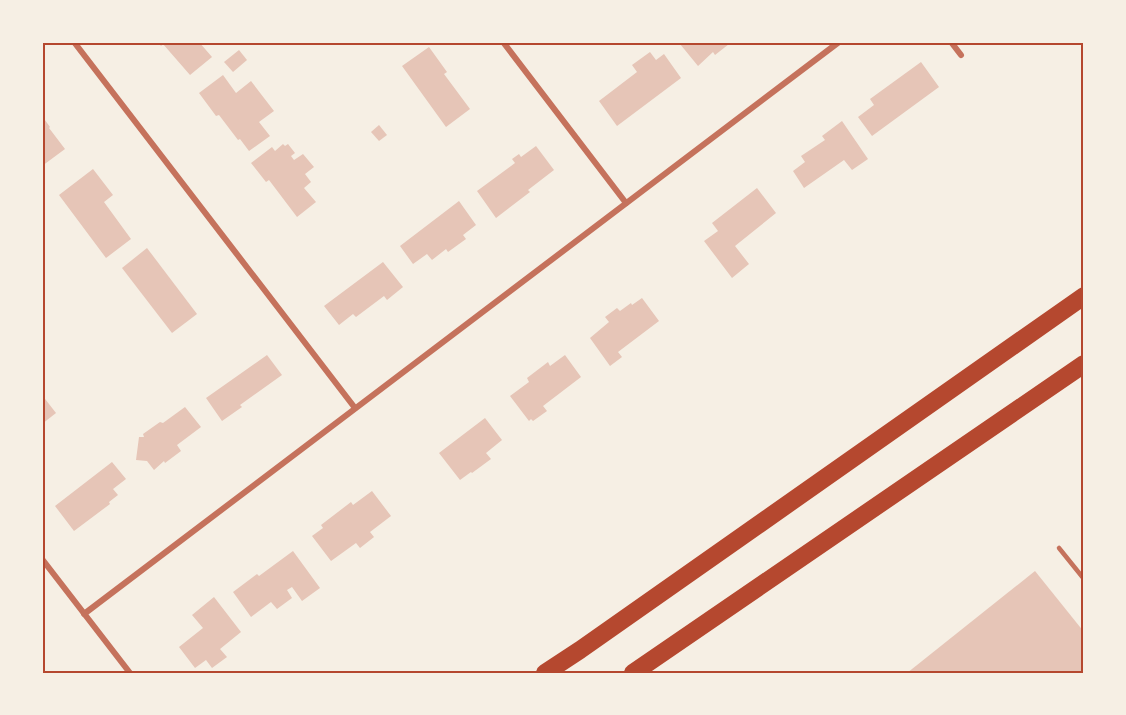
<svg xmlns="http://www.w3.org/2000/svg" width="1126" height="715" font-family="'IBM Plex Sans',sans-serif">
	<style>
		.building { fill: #e6c5b7 }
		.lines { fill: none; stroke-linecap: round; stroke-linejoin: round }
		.service { stroke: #c5725c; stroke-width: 4.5 }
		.minor { stroke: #c5725c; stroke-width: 6 }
		.motorway { stroke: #b5482f; stroke-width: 18 }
		.neatline { fill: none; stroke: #b5482f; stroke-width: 2 }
	</style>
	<rect width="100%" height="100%" fill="#f6efe4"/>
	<!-- building -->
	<g class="building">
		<polygon points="158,42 199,42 212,57 190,75 163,44 161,46"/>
		<polygon points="681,42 728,42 729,44 715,55 713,52 698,66 680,44"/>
		<polygon points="429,47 447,72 444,74 470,109 446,127 402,66"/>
		<polygon points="239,50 247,60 233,72 224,62"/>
		<polygon points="650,52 656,60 664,54 681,78 617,126 599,101 637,72 632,65"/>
		<polygon points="921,62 939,87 872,136 858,117 874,105 870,99"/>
		<polygon points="223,75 236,93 251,81 274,111 259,122 270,136 249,151 240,139 238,140 219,115 216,116 199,93"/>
		<polygon points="42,116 50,127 49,128 65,149 42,166"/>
		<polygon points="842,121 868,159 852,170 844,160 804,188 793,171 805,162 801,156 825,140 822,136"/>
		<polygon points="379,125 387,135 379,141 371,132"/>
		<polygon points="283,144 285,146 288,144 295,153 291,156 294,160 303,154 314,167 305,174 311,182 304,188 316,202 297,217 269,180 266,182 251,163 272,147 275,151"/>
		<polygon points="536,146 554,170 528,190 530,192 496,218 477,191 515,163 512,159 519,154 521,157"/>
		<polygon points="93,169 113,195 104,202 131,239 106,258 59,195"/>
		<polygon points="757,188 776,213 735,246 749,264 732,278 704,241 718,231 712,223"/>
		<polygon points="459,201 476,225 463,235 466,239 448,252 446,249 432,260 427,254 413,264 400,246"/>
		<polygon points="147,248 197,314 172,333 122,268"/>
		<polygon points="383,262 403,287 387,300 384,296 356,317 353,314 339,325 324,306"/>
		<polygon points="642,298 659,321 618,352 622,357 610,366 590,338 609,322 605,317 617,308 620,311 631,303 632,305"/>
		<polygon points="267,355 282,375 240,405 242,407 222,421 206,398"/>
		<polygon points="565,355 581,377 543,406 547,411 533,421 531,419 529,421 510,396 529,382 527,378 548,362 550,366"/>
		<polygon points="42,395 56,413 42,424"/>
		<polygon points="185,407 201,427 177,445 181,451 165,463 164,461 154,470 147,461 136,460 139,437 144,437 143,434 160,422 163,423"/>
		<polygon points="485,418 502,440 486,453 491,459 472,473 471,472 460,480 439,453"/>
		<polygon points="112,462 126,479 113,489 118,495 109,502 110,504 74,531 55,506"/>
		<polygon points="372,491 391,516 370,532 374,537 360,548 356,543 331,561 312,536 323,528 321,525 351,502 353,505"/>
		<polygon points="293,551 320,588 302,601 292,587 287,590 292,598 277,609 271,602 251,617 233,592 257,574 259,576"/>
		<polygon points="1035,571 1084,632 1084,673 907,673"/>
		<polygon points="214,597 241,632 220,649 227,657 212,668 206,660 195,668 179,647 203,628 192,615"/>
	</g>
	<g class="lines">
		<!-- service -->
		<polyline class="service" points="1059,548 1084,579"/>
		<!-- minor -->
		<g class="minor">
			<polyline points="74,42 355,408"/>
			<polyline points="503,42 626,203"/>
			<polyline points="951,42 961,55"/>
			<polyline points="42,559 130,673"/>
			<polyline points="84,614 839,42"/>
		</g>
		<!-- motorway -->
		<g class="motorway">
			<polyline points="545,673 580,650 1084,296"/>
			<polyline points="633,673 1084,364"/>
		</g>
	</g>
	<!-- border -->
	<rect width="1126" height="715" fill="none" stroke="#f6efe4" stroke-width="87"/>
	<rect x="44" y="44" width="1038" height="628" class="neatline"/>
</svg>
